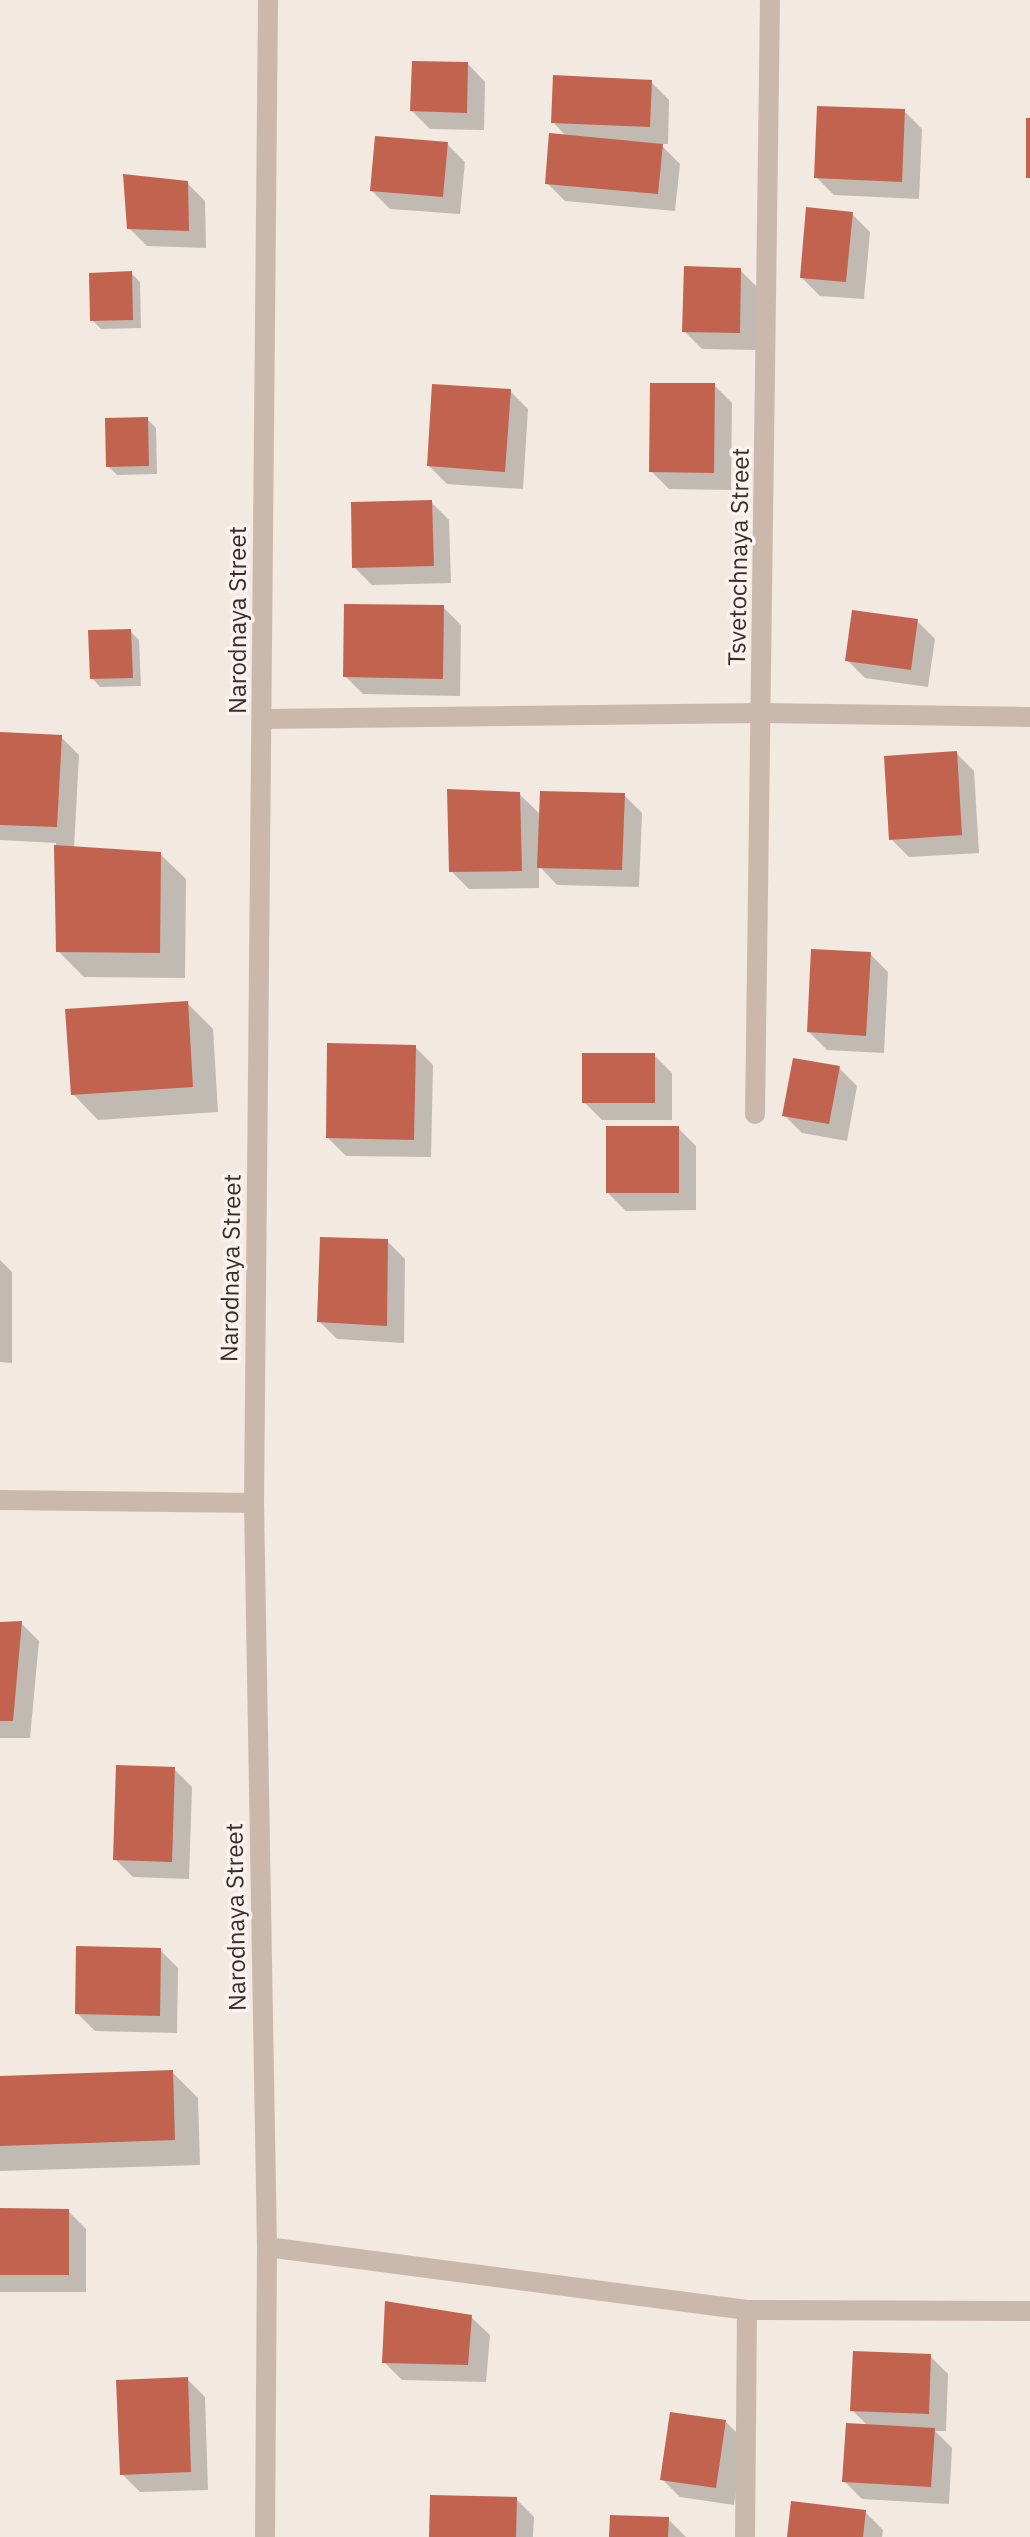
<svg xmlns="http://www.w3.org/2000/svg" width="1030" height="2537" font-family="'IBM Plex Sans',sans-serif">
	<style>
		.shadow { fill: #0003 }
		.building { fill: #c2634f }
		.lines { fill: none; stroke-linecap: round; stroke-linejoin: round }
		.street { stroke: #cbb8ac; stroke-width: 20 }
		.labels { text-anchor: middle; dominant-baseline: central; stroke-width: 7; stroke-linejoin: round; paint-order: stroke }
		.street-label { font-size: 24px; fill: #392e2b; stroke: #faf3ed }
	</style>
	<rect width="100%" height="100%" fill="#f2e9e0"/>
	<!-- shadow -->
	<g class="shadow">
		<polygon points="468,64 485,82 484,130 430,129 412,111"/>
		<polygon points="651,82 669,100 668,144 660,144 680,164 675,211 565,201 547,183 567,137 553,122"/>
		<polygon points="904,111 922,129 919,199 834,195 816,177"/>
		<polygon points="447,144 465,162 460,214 390,209 372,191"/>
		<polygon points="187,183 205,201 206,248 147,246 129,228"/>
		<polygon points="852,214 870,232 864,299 820,296 802,278"/>
		<polygon points="740,270 758,288 757,350 702,349 684,331"/>
		<polygon points="131,273 140,282 141,328 101,329 92,320"/>
		<polygon points="714,385 732,403 731,490 669,489 651,471"/>
		<polygon points="510,391 528,409 523,489 447,484 429,466"/>
		<polygon points="147,419 156,428 157,474 117,475 108,466"/>
		<polygon points="431,502 449,520 451,583 372,585 354,567"/>
		<polygon points="443,607 461,625 460,696 363,694 345,676"/>
		<polygon points="917,621 935,639 928,687 865,678 847,660"/>
		<polygon points="130,631 139,640 141,686 100,687 92,678"/>
		<polygon points="0,734 61,737 79,755 74,848 160,854 186,879 185,978 84,977 58,951 56,843 0,840"/>
		<polygon points="956,753 974,771 979,853 909,857 891,839"/>
		<polygon points="519,794 541,815 624,795 642,813 639,887 557,885 539,866 539,888 469,889 451,871"/>
		<polygon points="870,954 888,972 884,1053 827,1050 809,1032"/>
		<polygon points="187,1003 213,1029 218,1112 98,1120 73,1094"/>
		<polygon points="415,1047 433,1065 431,1157 346,1156 328,1138"/>
		<polygon points="654,1055 672,1073 672,1120 602,1120 584,1102"/>
		<polygon points="839,1068 857,1086 847,1141 802,1133 784,1115"/>
		<polygon points="678,1128 696,1146 696,1210 626,1211 608,1193"/>
		<polygon points="387,1241 405,1259 404,1343 337,1339 319,1321"/>
		<polygon points="0,1260 12,1272 12,1363 0,1362"/>
		<polygon points="21,1623 39,1641 30,1738 0,1738 0,1624"/>
		<polygon points="174,1769 192,1787 189,1879 133,1877 115,1859"/>
		<polygon points="160,1950 178,1968 177,2033 95,2031 77,2013"/>
		<polygon points="172,2072 198,2098 200,2165 0,2171 0,2078"/>
		<polygon points="0,2210 68,2211 86,2229 86,2292 0,2292"/>
		<polygon points="471,2317 490,2335 486,2382 402,2380 384,2362"/>
		<polygon points="930,2356 948,2374 946,2431 935,2431 952,2448 949,2504 862,2499 844,2481 868,2426 852,2410"/>
		<polygon points="187,2379 205,2397 208,2490 140,2492 122,2474"/>
		<polygon points="726,2422 744,2440 734,2505 680,2497 662,2479"/>
		<polygon points="516,2499 534,2517 533,2537 431,2537"/>
		<polygon points="865,2512 883,2530 882,2537 789,2537"/>
		<polygon points="668,2519 686,2537 611,2537"/>
	</g>
	<!-- building -->
	<g class="building">
		<polygon points="412,61 468,62 467,113 410,111"/>
		<polygon points="553,75 652,80 650,127 551,123"/>
		<polygon points="817,106 905,109 902,182 814,178"/>
		<rect x="1026" y="118" width="4" height="60"/>
		<polygon points="549,133 663,144 658,194 545,184"/>
		<polygon points="375,136 448,142 443,197 370,191"/>
		<polygon points="123,174 188,181 189,231 127,229"/>
		<polygon points="806,207 853,212 846,282 800,278"/>
		<polygon points="684,266 741,268 740,333 682,332"/>
		<polygon points="132,271 133,320 90,321 89,273"/>
		<polygon points="650,383 715,383 714,473 649,472"/>
		<polygon points="432,384 511,389 505,472 427,466"/>
		<polygon points="148,417 149,466 106,467 105,418"/>
		<polygon points="432,500 434,566 352,568 351,502"/>
		<polygon points="344,604 444,605 443,679 343,677"/>
		<polygon points="852,610 918,619 911,670 845,661"/>
		<polygon points="131,629 133,678 90,679 88,630"/>
		<polygon points="0,732 62,735 57,827 0,825"/>
		<polygon points="957,751 962,835 889,840 884,756"/>
		<polygon points="447,789 520,792 522,871 449,872"/>
		<polygon points="540,791 625,793 622,870 537,868"/>
		<polygon points="54,845 161,852 160,953 56,952"/>
		<polygon points="811,949 871,952 866,1036 807,1032"/>
		<polygon points="188,1001 193,1087 71,1095 65,1009"/>
		<polygon points="327,1043 416,1045 414,1140 326,1138"/>
		<rect x="582" y="1053" width="73" height="50"/>
		<polygon points="793,1058 840,1066 829,1124 782,1116"/>
		<rect x="606" y="1126" width="73" height="67"/>
		<polygon points="320,1237 388,1239 387,1326 317,1322"/>
		<polygon points="22,1621 13,1721 0,1721 0,1622"/>
		<polygon points="116,1765 175,1767 172,1862 113,1860"/>
		<polygon points="76,1946 161,1948 160,2016 75,2014"/>
		<polygon points="173,2070 175,2140 0,2146 0,2076"/>
		<polygon points="0,2208 69,2209 69,2275 0,2275"/>
		<polygon points="385,2301 472,2315 468,2365 382,2363"/>
		<polygon points="853,2351 931,2354 929,2414 850,2411"/>
		<polygon points="188,2377 191,2472 120,2475 116,2380"/>
		<polygon points="670,2412 726,2420 716,2488 660,2480"/>
		<polygon points="846,2423 935,2428 931,2487 842,2482"/>
		<polygon points="430,2495 517,2497 516,2537 429,2537"/>
		<polygon points="791,2501 866,2510 863,2537 787,2537"/>
		<polygon points="610,2515 669,2517 668,2537 609,2537"/>
	</g>
	<g class="lines">
		<!-- street -->
		<g class="street">
			<polyline points="263,719 762,713 1030,717"/>
			<polyline points="755,1114 770,0"/>
			<polyline points="0,1500 254,1503"/>
			<polyline points="267,2247 747,2310 1030,2311"/>
			<polyline points="265,2537 267,2247 254,1503 268,0"/>
			<polyline points="745,2537 747,2310"/>
		</g>
	</g>
	<g class="labels">
		<!-- street labels -->
		<g class="street-label">
			<text transform="translate(738 557) rotate(-89)">Tsvetochnaya Street</text>
			<text transform="translate(237 620) rotate(-90)">Narodnaya Street</text>
			<text transform="translate(230 1268) rotate(-89)">Narodnaya Street</text>
			<text transform="translate(235 1917) rotate(-91)">Narodnaya Street</text>
		</g>
	</g>
</svg>
